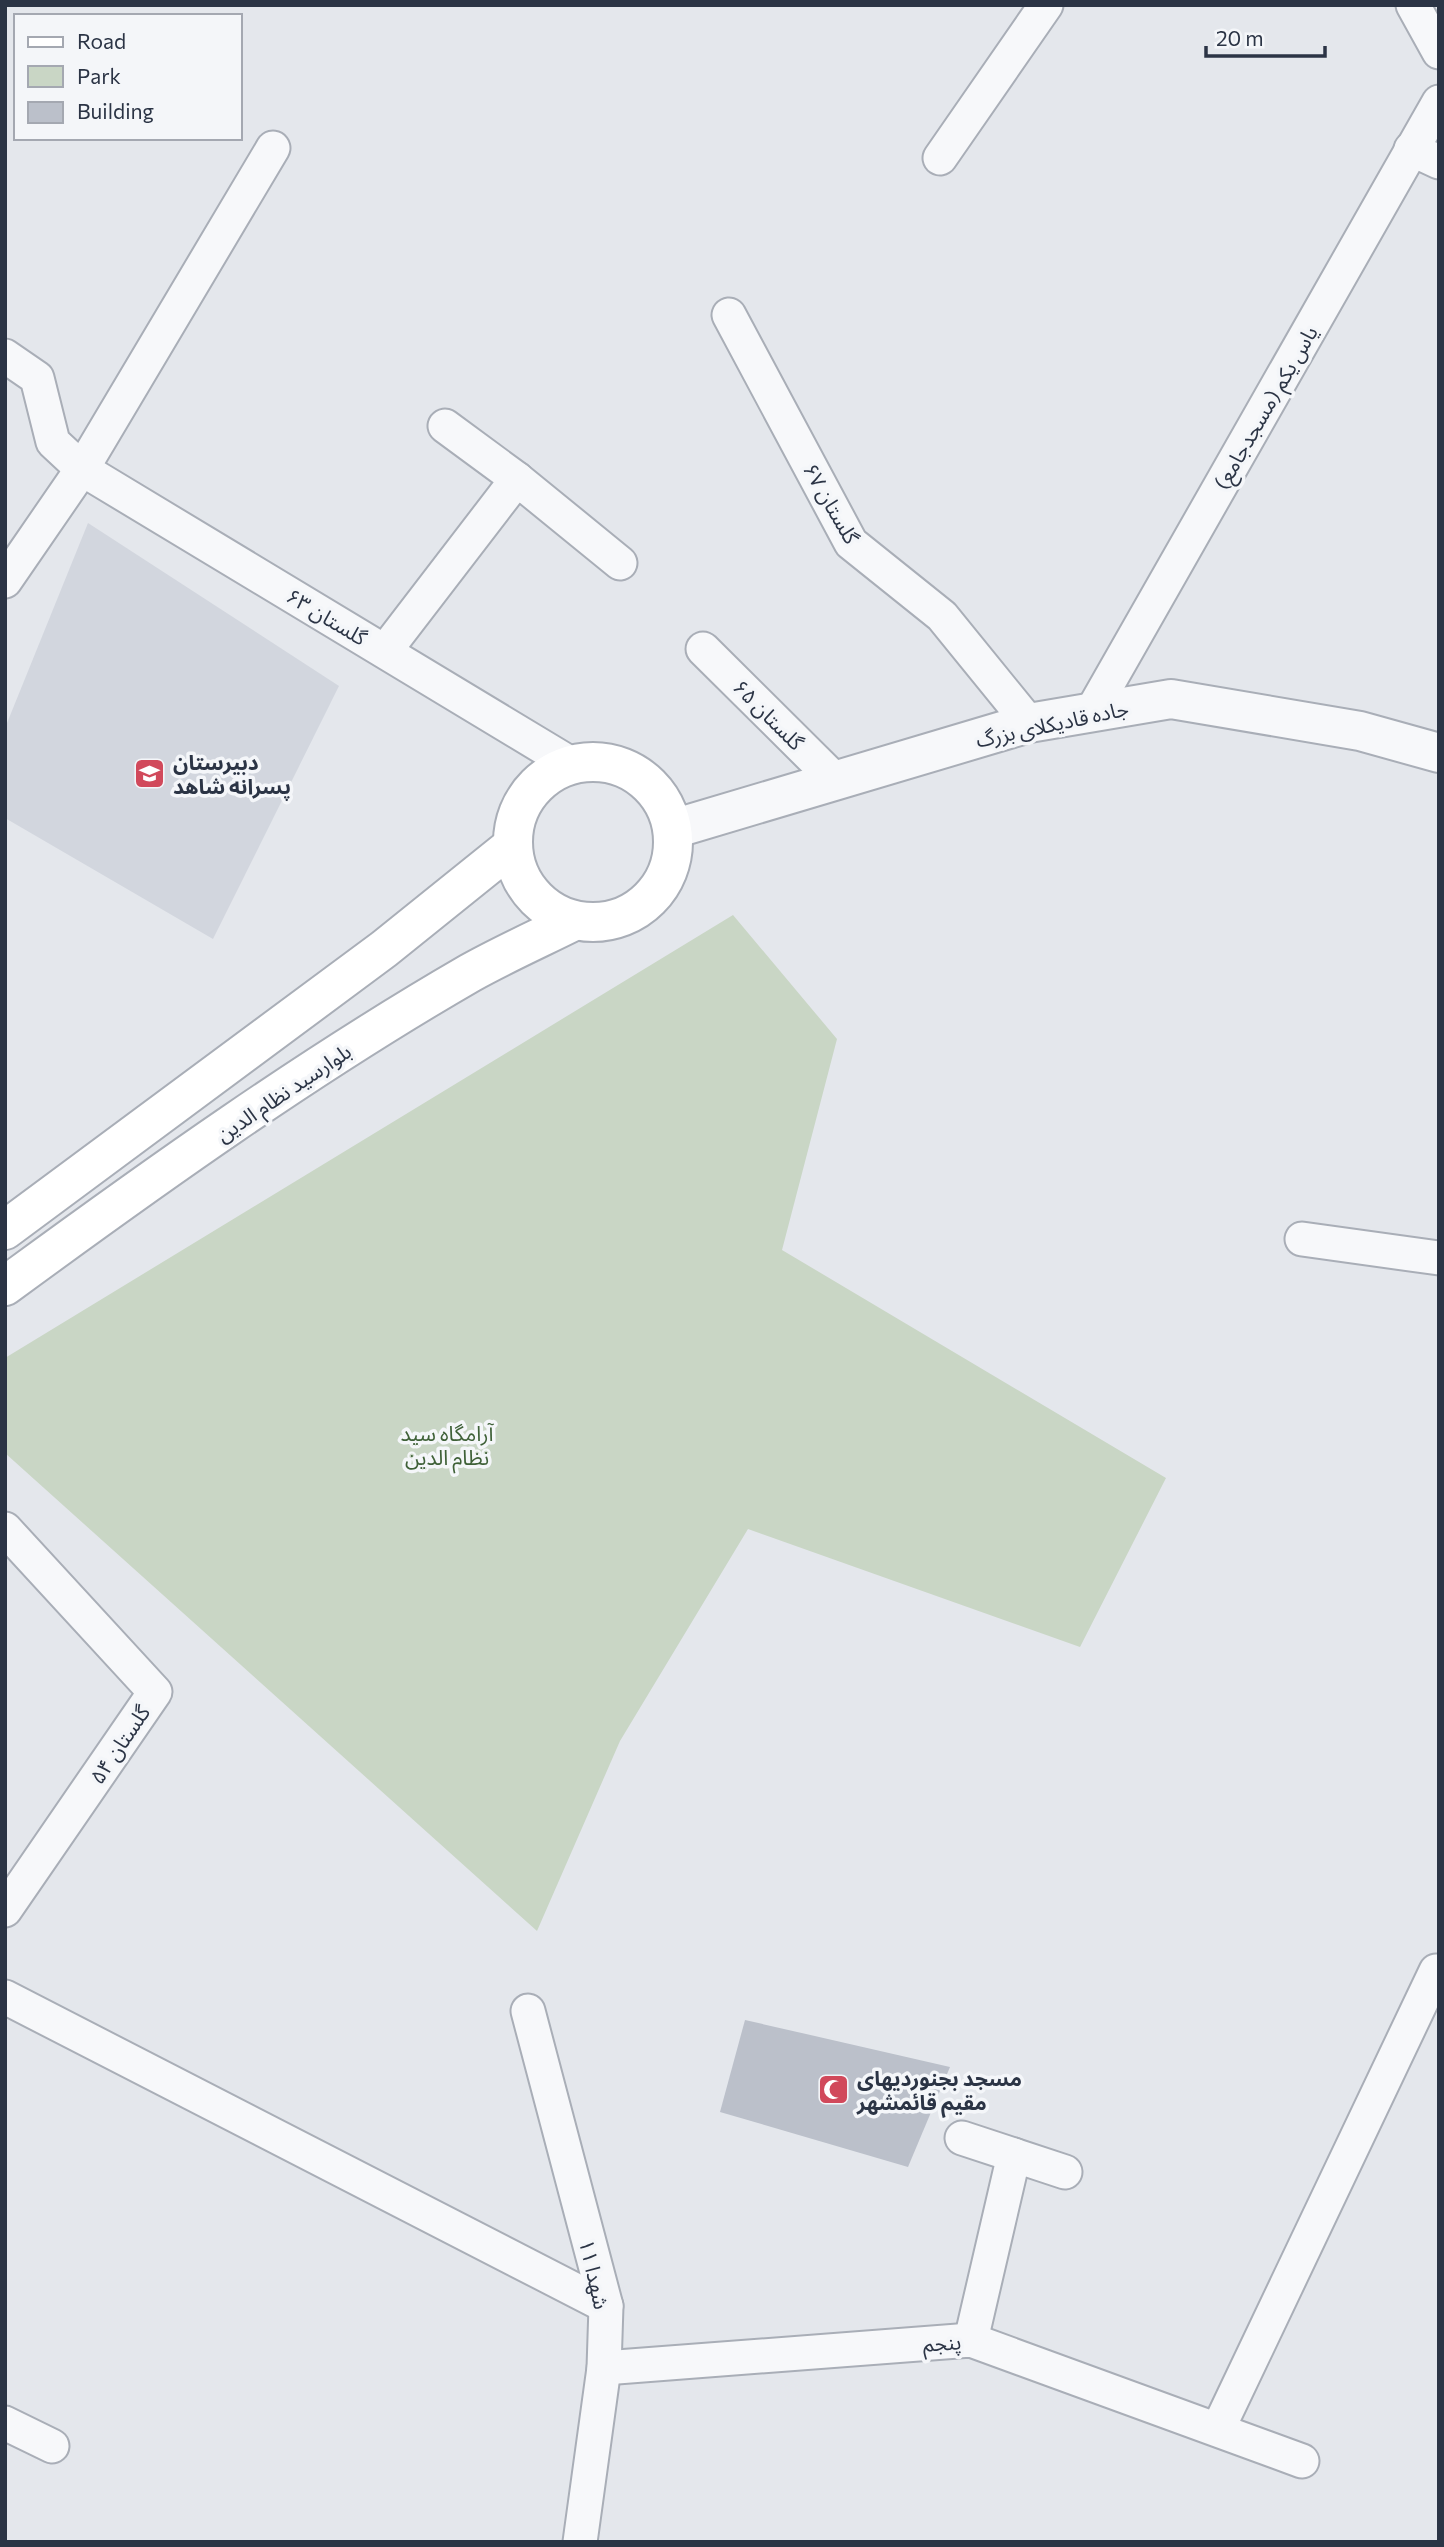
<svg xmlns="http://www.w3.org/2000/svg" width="1444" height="2547" font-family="Commissioner,'Noto Sans Arabic',sans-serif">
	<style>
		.built { fill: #d2d6de }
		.green { fill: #c9d6c5 }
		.building { fill: #bbc0ca }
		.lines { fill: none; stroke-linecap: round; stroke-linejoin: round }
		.minor-casing { stroke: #a9aeb7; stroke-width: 37 }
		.tertiary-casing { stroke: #a9aeb7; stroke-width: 42 }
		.secondary-casing { stroke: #a9aeb7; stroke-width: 42 }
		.minor { stroke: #f7f8fa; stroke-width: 33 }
		.tertiary { stroke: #f7f8fa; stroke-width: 38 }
		.secondary { stroke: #fff; stroke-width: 38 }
		.labels { text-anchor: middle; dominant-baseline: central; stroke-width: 7; stroke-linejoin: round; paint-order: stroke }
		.street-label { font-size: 21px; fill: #2b3445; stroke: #f4f6f9 }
		.poi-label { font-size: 21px; font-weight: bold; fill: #2b3445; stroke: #f4f6f9; text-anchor: start }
		.park-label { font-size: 21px; fill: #3f6138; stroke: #f4f6f9 }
	</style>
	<rect width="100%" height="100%" fill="#e4e7ec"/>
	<!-- built -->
	<polygon class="built" points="88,523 339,686 213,939 5,818 5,728"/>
	<!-- green -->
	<polygon class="green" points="733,915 837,1039 782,1250 1166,1478 1080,1647 748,1529 620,1741 537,1931 5,1453 5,1358"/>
	<!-- building -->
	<polygon class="building" points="745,2020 950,2067 908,2167 720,2112"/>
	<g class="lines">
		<defs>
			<g id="minor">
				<polyline points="1413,5 1439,52"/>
				<polyline points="1411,149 1439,162"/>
				<polyline points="940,158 1046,5"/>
				<polyline points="729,315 851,543 942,616 1029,723"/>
				<polyline points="5,356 37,378 53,442 82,469 571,764"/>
				<polyline points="445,426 517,479"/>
				<polyline points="5,581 82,469 273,148"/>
				<polyline points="703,649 834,779"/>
				<polyline points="385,651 517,479 620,563"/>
				<polyline points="1091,713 1439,102"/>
				<polyline points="1302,1239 1439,1258"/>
				<polyline points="5,1529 155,1692 5,1910"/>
				<polyline points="5,1997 606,2306"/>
				<polyline points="528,2011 606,2306 604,2368 580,2542"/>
				<polyline points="962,2138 1065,2172"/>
				<polyline points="971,2340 1014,2155"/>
				<polyline points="604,2368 971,2340 1302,2461"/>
				<polyline points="5,2423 52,2446"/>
				<polyline points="1218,2429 1436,1971"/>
			</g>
			<polyline id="tertiary" points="673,829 1029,723 1171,699 1360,731 1439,753"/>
			<g id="secondary">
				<circle cx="593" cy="842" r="80"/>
				<polyline points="5,1230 384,949 512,846"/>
				<path d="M5,1286C155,1176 309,1066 470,973C504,954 540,938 574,921"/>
			</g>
		</defs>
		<!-- minor casing -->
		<use href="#minor" class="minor-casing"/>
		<!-- tertiary casing -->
		<use href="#tertiary" class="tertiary-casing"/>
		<!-- secondary casing -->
		<use href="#secondary" class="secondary-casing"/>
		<!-- minor -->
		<use href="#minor" class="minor"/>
		<!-- tertiary -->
		<use href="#tertiary" class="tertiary"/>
		<!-- secondary -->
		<use href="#secondary" class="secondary"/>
	</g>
	<!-- icons -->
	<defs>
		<symbol id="school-square" viewBox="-11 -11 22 22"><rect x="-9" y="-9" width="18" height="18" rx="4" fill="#d1495b" stroke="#f4f6f9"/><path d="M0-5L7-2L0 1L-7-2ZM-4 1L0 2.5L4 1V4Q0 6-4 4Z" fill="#fff"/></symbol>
		<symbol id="mosque-square" viewBox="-11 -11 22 22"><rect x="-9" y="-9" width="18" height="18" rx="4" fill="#d1495b" stroke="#f4f6f9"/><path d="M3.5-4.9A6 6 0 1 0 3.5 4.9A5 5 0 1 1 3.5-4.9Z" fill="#fff"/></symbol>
	</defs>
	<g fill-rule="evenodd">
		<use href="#school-square" x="132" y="756" width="35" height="35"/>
		<use href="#mosque-square" x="816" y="2072" width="35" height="35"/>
	</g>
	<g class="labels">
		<!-- street labels -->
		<g class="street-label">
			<text transform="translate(1265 407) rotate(-60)">یاس یکم (مسجدجامع)</text>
			<text transform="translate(832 503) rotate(60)">گلستان ۶۷</text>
			<text transform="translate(327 616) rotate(31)">گلستان ۶۳</text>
			<text transform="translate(769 714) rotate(45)">گلستان ۶۵</text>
			<text transform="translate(1052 723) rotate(-12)">جاده قادیکلای بزرگ</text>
			<text transform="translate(283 1092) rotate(-34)">بلوارسید نظام الدین</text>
			<text transform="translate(119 1744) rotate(-56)">گلستان ۵۴</text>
			<text transform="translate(595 2274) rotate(77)">شهدا ۱۱</text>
			<text transform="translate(942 2342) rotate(-4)">پنجم</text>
		</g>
		<!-- poi labels -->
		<g class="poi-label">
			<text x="173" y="761">دبیرستان<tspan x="173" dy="24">پسرانه شاهد</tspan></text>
			<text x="857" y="2077">مسجد بجنوردیهای<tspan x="857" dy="24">مقیم قائمشهر</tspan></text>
		</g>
		<!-- park labels -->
		<g class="park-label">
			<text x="447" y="1432">آرامگاه سید<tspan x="447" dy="24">نظام الدین</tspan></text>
		</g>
	</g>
	<!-- border -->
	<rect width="1444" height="2547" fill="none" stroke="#2b3445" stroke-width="14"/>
	<!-- legend -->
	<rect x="14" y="14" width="228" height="126" fill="#f4f6f9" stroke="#a4a8b1" stroke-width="2"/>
	<rect x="28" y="37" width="35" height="10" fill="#ffffff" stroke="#a4a8b1" stroke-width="2"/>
	<text x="77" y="49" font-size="21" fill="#2b3445">Road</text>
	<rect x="28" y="66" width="35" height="21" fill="#c9d6c5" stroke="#a4a8b1" stroke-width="2"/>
	<text x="77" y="84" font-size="21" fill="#2b3445">Park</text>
	<rect x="28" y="102" width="35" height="21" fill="#bbc0ca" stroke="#a4a8b1" stroke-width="2"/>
	<text x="77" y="119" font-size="21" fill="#2b3445">Building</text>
	<!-- scale -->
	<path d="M1206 46v10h119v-10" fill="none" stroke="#2b3445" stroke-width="3.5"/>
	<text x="1216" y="46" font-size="21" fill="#2b3445" stroke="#f4f6f9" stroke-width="5" paint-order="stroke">20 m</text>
</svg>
